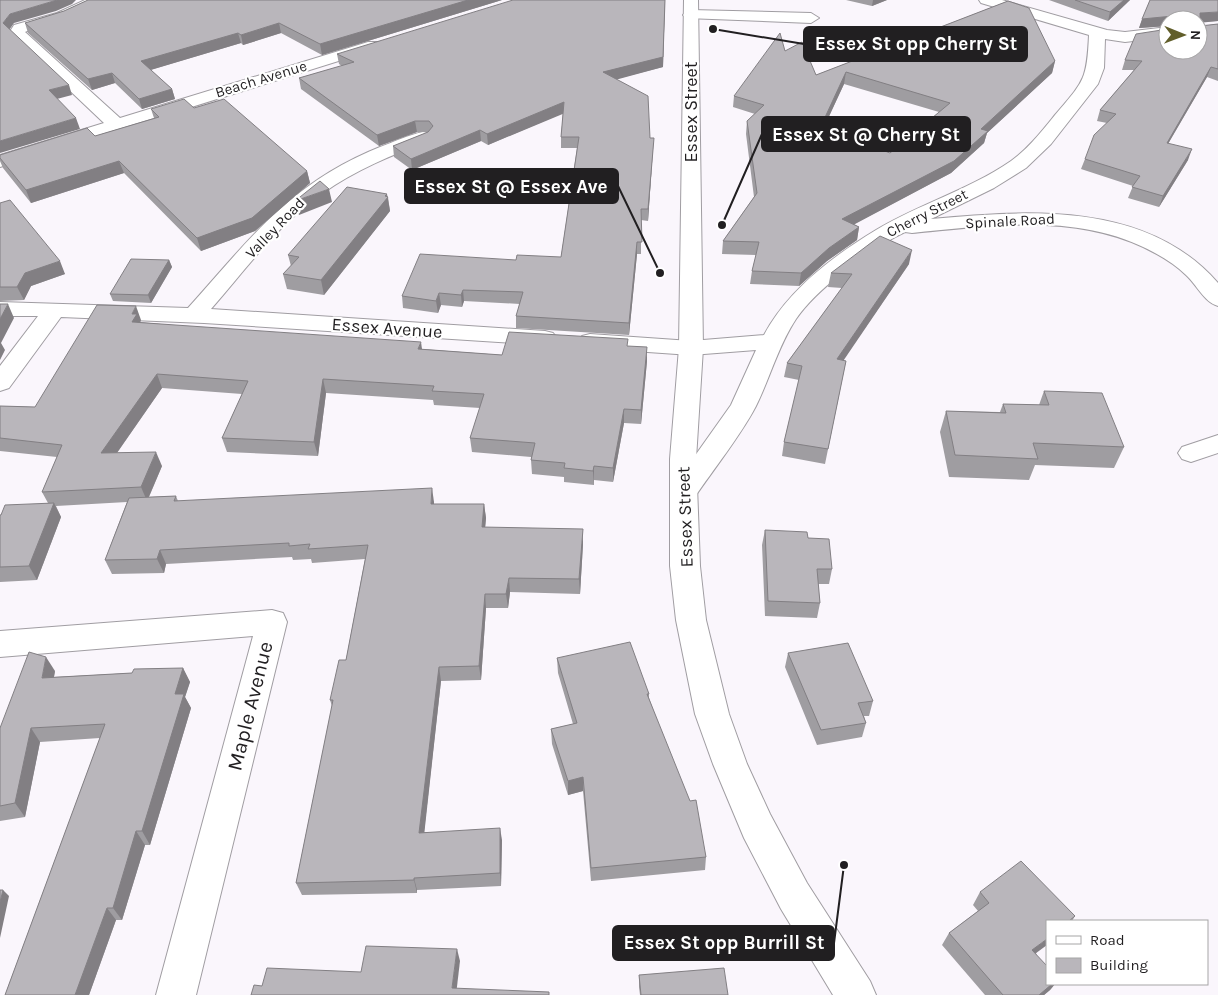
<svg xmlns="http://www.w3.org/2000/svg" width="1218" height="995" font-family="Karla,sans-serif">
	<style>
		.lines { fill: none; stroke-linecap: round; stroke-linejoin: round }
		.street-casing { stroke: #a09da2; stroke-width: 2 }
		.secondary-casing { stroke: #a09da2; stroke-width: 2 }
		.street { fill: #fff; fill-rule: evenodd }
		.secondary { fill: #fff; fill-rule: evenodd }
		.wall { fill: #9f9da1; fill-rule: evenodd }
		.shaded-wall { fill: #827f83 }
		.building { fill: #b9b6bb; stroke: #827f83; fill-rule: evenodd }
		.labels { text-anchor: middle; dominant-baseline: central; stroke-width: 4.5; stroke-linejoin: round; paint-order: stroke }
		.far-street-label { font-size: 15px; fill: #211f21; stroke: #fff }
		.street-label { font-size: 18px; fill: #211f21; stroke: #fff }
		.near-street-label { font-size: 21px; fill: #211f21; stroke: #fff }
		.leader { fill: none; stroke: #211f21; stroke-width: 2 }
		.callout-dot { fill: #211f21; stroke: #fff; stroke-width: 2 }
		.callout { fill: #211f21; stroke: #211f21; stroke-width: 2 }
		.callout-label { font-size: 19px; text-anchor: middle; font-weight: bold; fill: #fff }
	</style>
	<rect width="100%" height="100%" fill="#faf6fc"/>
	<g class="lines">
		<defs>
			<g id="street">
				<polygon points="85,0 104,0 102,3 67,19 36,27 25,32 120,118 368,42 380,42 382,45 380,48 0,167 0,155 104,123 9,33 14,25 57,13"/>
				<path d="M979,0H1002L1107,30L1125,32L1168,27V37L1125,42L1105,39L1104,68L1098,84L1051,144L1026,168L994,188L931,219C1028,210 1147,201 1218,283V306C1204,302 1197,285 1186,275C1177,266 1166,259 1155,253C1081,212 993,225 912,233L905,232C873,247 816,289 796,319C778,346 770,378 756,406C741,435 713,470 694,498L684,501L674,498L670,491L731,405L756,350L691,355L590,348L582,346L578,341L582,336L590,334L691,341L764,335C788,290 833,256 876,230C919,204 969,190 1011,161C1028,149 1042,131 1055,115C1084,81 1087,80 1089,35L981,3Z"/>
				<polygon points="691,10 811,13 819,18 811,23 686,18 683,15 686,12"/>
				<path d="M423,132L429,133L432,137L429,141C392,155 355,170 323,193C279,223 246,269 211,309L545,331L553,333L557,338L553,343L545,345L204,323L61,317L9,388L0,391V366L38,316H0V302L188,308C250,239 290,183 380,147C394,142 408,135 423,132Z"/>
				<polygon points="1218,435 1218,453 1191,462 1182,459 1178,453 1182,447"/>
				<polygon points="272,610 283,613 287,622 196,995 156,995 253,636 0,657 0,631"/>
			</g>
			<polygon id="secondary" points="684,0 698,0 703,348 696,459 700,566 706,620 729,714 747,764 770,814 807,883 870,981 876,995 833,995 781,909 744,838 713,764 695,714 676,620 670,566 670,459 679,348"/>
		</defs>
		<!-- street casing -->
		<use href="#street" class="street-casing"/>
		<!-- secondary casing -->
		<use href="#secondary" class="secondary-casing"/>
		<!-- street -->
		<use href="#street" class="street"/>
		<!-- secondary -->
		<use href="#secondary" class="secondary"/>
	</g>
	<!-- wall -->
	<g class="wall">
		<polygon points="88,0 502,0 322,55 281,33 243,45 241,43 150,70 172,89 175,99 142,109 115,83 92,90 28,33 25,23 64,11"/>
		<polygon points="665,0 663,67 616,79 650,138 653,149 648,221 641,220 641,254 637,254 629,335 516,328 516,316 520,304 464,301 462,307 441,305 438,313 403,308 402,296 516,260 561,257 577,148 561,148 561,137 563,113 488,145 481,141 412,170 394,157 393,146 428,132 417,132 379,146 301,89 299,78 342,66 339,64 337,54"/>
		<polygon points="846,0 887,0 872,6"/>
		<polygon points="1049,0 1130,0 1108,21"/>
		<polygon points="1150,0 1218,21 1200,22 1200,26 1218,24 1218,81 1207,77 1168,144 1188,160 1159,207 1128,198 1133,186 1081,169 1085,159 1107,123 1097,121 1100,110 1134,70 1122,70 1125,60 1168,50 1198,20 1168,20 1168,26 1139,28"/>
		<path d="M1008,1L1055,61L1052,73L987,133L984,143L951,173L854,224L859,227L857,240L827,261L799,286L750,284L752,271L756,255L722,254L723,241L754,197L746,134L747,121L755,114L733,107L734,96L785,51L816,75ZM844,84L939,112L890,153L824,127Z"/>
		<polygon points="194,108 307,171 310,183 255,231 201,251 124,173 31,203 3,168 0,161 0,158 95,136 154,118 151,109"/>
		<polygon points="388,197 390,211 324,295 287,289 283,274 291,266 288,255"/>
		<polygon points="0,203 65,274 31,286 24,300 0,301"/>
		<polygon points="169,260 172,267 151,303 113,301 110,294"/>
		<polygon points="909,264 843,360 846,361 825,464 782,456 784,442 799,380 784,377 787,363 842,288 828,287 831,273"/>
		<polygon points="141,320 140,322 422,349 502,355 628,346 647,361 641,424 624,423 613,482 594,480 594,485 564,482 564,477 532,474 531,460 531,457 472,452 470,438 480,408 434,405 433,400 326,393 318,456 227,452 222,438 242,394 162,388 117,453 162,466 149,497 176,496 178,501 434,502 434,504 484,504 486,518 485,527 583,544 580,594 510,592 508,608 486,608 481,680 441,681 424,832 502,840 501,886 417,890 417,893 302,895 296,883 332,706 330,700 346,660 365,559 312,563 311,559 293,560 292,557 166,564 164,573 112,574 105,560 127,502 56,506 61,517 37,580 0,582 0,515 48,503 42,492 57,457 0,451 0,406 35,407"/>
		<polygon points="1044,391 1124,447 1114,468 1035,465 1029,480 949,477 940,432 946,411 1000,412 1003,404 1039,405"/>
		<polygon points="765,530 808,538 832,569 829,584 818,584 820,603 817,618 765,616 762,545"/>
		<polygon points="788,653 873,701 869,716 864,716 866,723 862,737 817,745 785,667"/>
		<polygon points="557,658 649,694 649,698 706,857 705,870 591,881 583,791 568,795 552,744 551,729 573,724 558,673"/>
		<polygon points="183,668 190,682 185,697 191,708 150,845 145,845 122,920 116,920 89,995 5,995 100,738 40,742 25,817 0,821 0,728 55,671 54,677 132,673"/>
		<polygon points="980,892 1075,916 1072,921 1047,921 1036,953 1047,984 1055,984 1050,990 1044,995 985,995 942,945 949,933 978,911 973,905"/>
		<polygon points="639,975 728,995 640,995 639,987"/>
	</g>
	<!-- shaded-wall -->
	<g class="shaded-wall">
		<polygon points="57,0 76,0 72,4 56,11 14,23 7,33 3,23 10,14"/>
		<polygon points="468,0 502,0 322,55 320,44"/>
		<polygon points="665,0 663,67 604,83 603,72"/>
		<polygon points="873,0 887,0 872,6"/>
		<polygon points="1124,0 1130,0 1108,21 1110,12"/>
		<polygon points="1218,12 1218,21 1198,23 1200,13"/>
		<polygon points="1173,16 1171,20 1168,20 1168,26 1139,28 1142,19"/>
		<polygon points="279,23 281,33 243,45 241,35"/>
		<polygon points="238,33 241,43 144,72 141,61"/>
		<polygon points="1055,61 1052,73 987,133 984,143 951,173 840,232 842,219 981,129"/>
		<polygon points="1211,67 1207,77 1162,154 1167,143"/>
		<polygon points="846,72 844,84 819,138 821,126"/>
		<polygon points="112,73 115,83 92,90 88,79"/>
		<polygon points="69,85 72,95 53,100 49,90"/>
		<polygon points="172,89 175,99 142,109 139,99"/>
		<polygon points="564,102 565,113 488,145 487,134"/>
		<polygon points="76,118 80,129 0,153 0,141"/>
		<polygon points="415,121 417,132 379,146 377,135"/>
		<polygon points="480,130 481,141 412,170 411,159"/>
		<polygon points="654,138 653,149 648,221 648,209"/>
		<polygon points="1192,149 1188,160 1159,207 1163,196"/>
		<polygon points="119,161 124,173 31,203 26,190"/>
		<polygon points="307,171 310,183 255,231 201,251 197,238"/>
		<polygon points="329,189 332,202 299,215 295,201"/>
		<polygon points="387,194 390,211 324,295 321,280"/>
		<polygon points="859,227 857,240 827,261 799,286 801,273 829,248"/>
		<polygon points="637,242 637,254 629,335 629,323"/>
		<polygon points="912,250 909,264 835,373 837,359"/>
		<polygon points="169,260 172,267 151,303 148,295"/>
		<polygon points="60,261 65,274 31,286 24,300 17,287 25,273"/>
		<polygon points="463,290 464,301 462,307 461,295"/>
		<polygon points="439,293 441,305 438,313 436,301"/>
		<polygon points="8,304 14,318 1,343 5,350 0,360 0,319"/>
		<polygon points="136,306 141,320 140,323 132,322 132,314"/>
		<polygon points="421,342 423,356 418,349"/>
		<polygon points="647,347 647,361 641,424 641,410"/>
		<polygon points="157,374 162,388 107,467 101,453"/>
		<polygon points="323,379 326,393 318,456 314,442"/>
		<polygon points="624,409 624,423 613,482 613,468"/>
		<polygon points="156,452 162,466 147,501 141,487"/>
		<polygon points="594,466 594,485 593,471"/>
		<polygon points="432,488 434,502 434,518 431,504"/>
		<polygon points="54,503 61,517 37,580 29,566"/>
		<polygon points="484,504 486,518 484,541 482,527"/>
		<polygon points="583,529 583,544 580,594 579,579"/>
		<polygon points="160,550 166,564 164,573 157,559"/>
		<polygon points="509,578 510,592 508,608 506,594"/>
		<polygon points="485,594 486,608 481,680 479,666"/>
		<polygon points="46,657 55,671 51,692 42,678"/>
		<polygon points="439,667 441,681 423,845 419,833"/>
		<polygon points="183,668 190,682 185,697 191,708 150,845 142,831 175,694"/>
		<polygon points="31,728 40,742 25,817 15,803"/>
		<polygon points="583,777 583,791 568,795 568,781"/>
		<polygon points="500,828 502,840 501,886 500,873"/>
		<polygon points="136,831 145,845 122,920 113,908"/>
		<polygon points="414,878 417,890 417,893 414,880"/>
		<polygon points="3,890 9,896 0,938 0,902"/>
		<polygon points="107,908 116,920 89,995 75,995"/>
		<polygon points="1047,939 1047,945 1024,962 1032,950"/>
		<polygon points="457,949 460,961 456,995 452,988"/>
		<polygon points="1052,984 1055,984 1050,990 1044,995 1039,995"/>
	</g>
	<!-- building -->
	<g class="building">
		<polygon points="0,0 57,0 10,14 3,23 69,85 49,90 76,118 0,141"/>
		<polygon points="88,0 468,0 320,44 279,23 241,35 238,33 141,61 172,89 139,99 112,73 88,79 25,23 64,11"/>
		<polygon points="513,0 665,0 663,57 603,72 648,96 650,138 654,138 648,209 641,209 642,242 637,242 629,323 516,316 523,292 463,290 461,295 439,293 436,301 402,296 420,254 516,260 517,255 561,257 579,137 561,137 564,102 487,134 480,130 411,159 393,146 428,132 433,126 429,121 415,121 377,135 299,78 354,62 337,54"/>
		<polygon points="1075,0 1124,0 1110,12"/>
		<polygon points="1150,0 1218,0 1218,12 1200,13 1200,26 1218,24 1218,69 1211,67 1167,143 1192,149 1163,196 1132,187 1140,176 1085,159 1094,135 1116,114 1100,110 1142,61 1125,60 1136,34 1168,29 1168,50 1198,50 1198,20 1173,20 1173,16 1142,19"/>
		<path d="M1008,1L1029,8L1055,61L981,129L988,131L954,161L842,219L859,227L829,248L801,273L752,271L759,242L723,241L757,193L747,121L764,105L734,96L780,33L785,51L802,42L816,75ZM846,72L950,103L890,153L821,126Z"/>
		<polygon points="184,99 194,108 224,99 307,171 252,218 197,238 119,161 26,190 0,158 0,155 87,128 95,136 159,117 151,109"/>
		<polygon points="320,181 329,189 295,201"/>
		<polygon points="347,187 387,194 385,196 388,197 321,280 283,274 299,257 288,255"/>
		<polygon points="10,200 60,261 25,273 17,287 0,287 0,203"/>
		<polygon points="880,236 912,250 837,359 846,361 828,449 784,442 802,366 787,363 852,274 831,273"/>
		<polygon points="131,259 169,260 148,295 110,294"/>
		<polygon points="0,304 8,304 0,319"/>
		<polygon points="97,305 136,306 132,314 137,314 132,322 421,342 418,349 502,355 509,332 628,339 627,346 647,347 641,410 624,409 613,468 594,466 593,471 564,468 565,463 531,460 535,443 470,438 484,394 432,391 434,386 323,379 314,442 222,438 248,381 157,374 101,453 156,452 141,487 42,492 62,445 0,438 0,406 35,407"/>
		<polygon points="1044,391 1102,393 1124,447 1033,443 1038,459 955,455 946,411 1006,413 1003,404 1049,405"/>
		<polygon points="432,488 431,504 484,504 482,527 583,529 579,579 509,578 506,594 485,594 479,666 439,667 419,833 500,828 500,873 414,878 414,880 296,883 333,700 330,700 339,660 346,660 368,545 308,549 310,544 289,546 289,543 160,550 157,559 105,560 129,498 176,496 174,501"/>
		<polygon points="54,503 29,566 0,567 0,515 1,515 5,505"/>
		<polygon points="765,530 807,532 808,538 829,539 832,569 817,569 820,603 768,601"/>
		<polygon points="630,642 649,694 647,694 690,801 696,800 706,857 591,868 583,777 568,781 551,729 577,723 557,658"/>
		<polygon points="848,643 873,701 858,703 866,723 821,730 788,653"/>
		<polygon points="29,652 46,657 42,678 132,673 134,669 183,668 175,694 184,694 142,831 136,831 113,908 107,908 75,995 5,995 105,724 31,728 15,803 0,806 0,728"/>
		<polygon points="1021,861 1075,916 1069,921 1047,921 1047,939 1032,950 1047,966 1047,984 1052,984 1039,995 1003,995 949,933 989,903 980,892"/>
		<polygon points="0,890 3,890 0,902"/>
		<polygon points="366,946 457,949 452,988 549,992 549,995 251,995 254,985 262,986 267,968 361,972"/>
		<polygon points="724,968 728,995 641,995 639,975"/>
	</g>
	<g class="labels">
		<!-- far-street labels -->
		<g class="far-street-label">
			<text transform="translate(261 79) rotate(-17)">Beach Avenue</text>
			<text transform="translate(927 213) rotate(-27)">Cherry Street</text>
			<text transform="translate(1010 221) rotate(-3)">Spinale Road</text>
			<text transform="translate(275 228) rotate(-46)">Valley Road</text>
		</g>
		<!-- street labels -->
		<g class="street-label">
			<text transform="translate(691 112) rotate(-90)">Essex Street</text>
			<text transform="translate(387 328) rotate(4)">Essex Avenue</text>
			<text transform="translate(685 517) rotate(-92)">Essex Street</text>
		</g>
		<!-- near-street labels -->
		<g class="near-street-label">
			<text transform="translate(250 706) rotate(-76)">Maple Avenue</text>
		</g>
	</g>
	<!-- callouts -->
	<path class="leader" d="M713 29L804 44M722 225L762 134M660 273L618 186M844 865L834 943"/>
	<g class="callout-dot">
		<circle cx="713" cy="29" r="5"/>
		<circle cx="722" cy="225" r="5"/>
		<circle cx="660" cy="273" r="5"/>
		<circle cx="844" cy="865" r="5"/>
	</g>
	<g class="callout">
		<rect x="804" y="27" width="223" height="34" rx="5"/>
		<rect x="762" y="117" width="208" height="34" rx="5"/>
		<rect x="405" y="169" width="213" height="34" rx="5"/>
		<rect x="613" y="926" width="221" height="34" rx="5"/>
	</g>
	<g class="callout-label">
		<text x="916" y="50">Essex St opp Cherry St</text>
		<text x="866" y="141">Essex St @ Cherry St</text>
		<text x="511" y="193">Essex St @ Essex Ave</text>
		<text x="724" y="949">Essex St opp Burrill St</text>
	</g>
	<!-- legend -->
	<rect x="1046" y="920" width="162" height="65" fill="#ffffff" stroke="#a6a5a6"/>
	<rect x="1056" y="936" width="25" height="8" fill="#ffffff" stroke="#a6a5a6"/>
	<text x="1090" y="945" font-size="15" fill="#211f21">Road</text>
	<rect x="1056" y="958" width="25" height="15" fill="#b9b6bb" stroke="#a6a5a6"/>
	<text x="1090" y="970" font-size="15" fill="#211f21">Building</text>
	<!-- north arrow -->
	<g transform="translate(1183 35) rotate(91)"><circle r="24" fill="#ffffff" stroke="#a6a5a6"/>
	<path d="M0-4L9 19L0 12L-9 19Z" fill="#615e2a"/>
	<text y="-8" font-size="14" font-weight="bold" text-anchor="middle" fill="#211f21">N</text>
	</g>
</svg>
